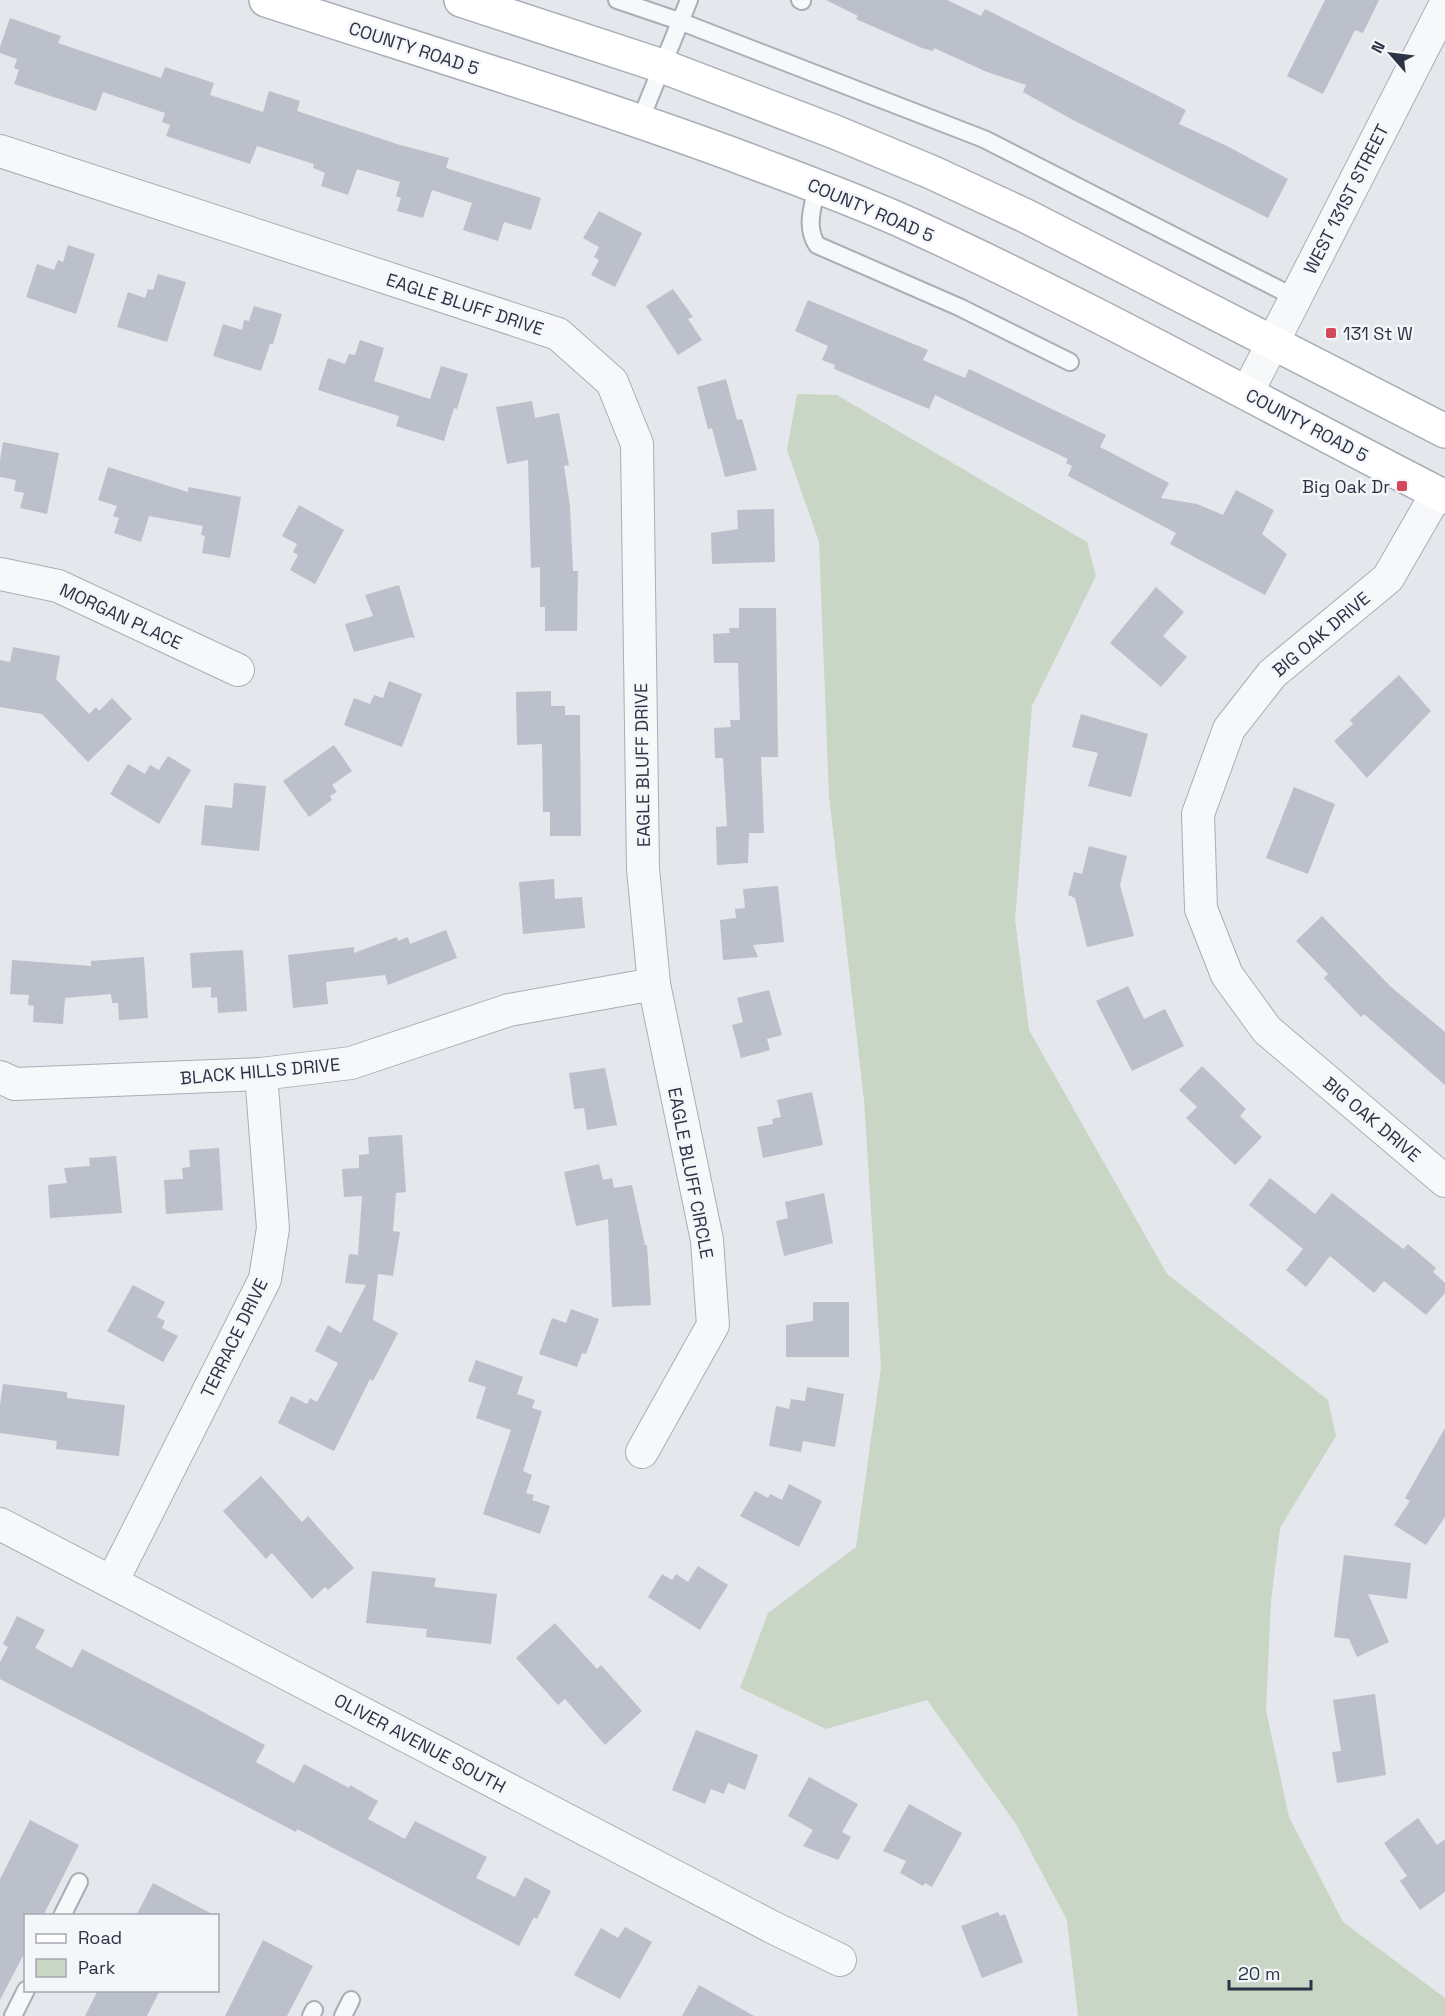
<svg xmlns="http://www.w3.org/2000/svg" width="1445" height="2016" font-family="'Space Grotesk',sans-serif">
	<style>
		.green { fill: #c9d6c5 }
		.building { fill: #bbc0ca }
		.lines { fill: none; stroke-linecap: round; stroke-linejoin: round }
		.lane-casing { stroke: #a9aeb7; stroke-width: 20 }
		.street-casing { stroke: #a9aeb7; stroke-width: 34 }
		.secondary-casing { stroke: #a9aeb7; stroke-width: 36 }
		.lane { stroke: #f7f8fa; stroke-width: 16 }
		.street { stroke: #f7f8fa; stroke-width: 32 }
		.secondary { stroke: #fff; stroke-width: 33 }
		.poi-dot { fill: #d1495b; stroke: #f4f6f9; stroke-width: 2 }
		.labels { text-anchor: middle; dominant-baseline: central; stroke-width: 5; stroke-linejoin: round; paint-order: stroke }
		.street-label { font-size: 18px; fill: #2b3445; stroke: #f4f6f9 }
		.poi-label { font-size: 18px; fill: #2b3445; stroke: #f4f6f9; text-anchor: start }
	</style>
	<rect width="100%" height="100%" fill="#e4e7ec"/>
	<!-- green -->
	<polygon class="green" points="797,394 837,395 1087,542 1096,576 1032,706 1015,920 1029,1030 1167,1274 1328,1400 1336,1436 1280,1528 1271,1600 1266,1710 1289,1817 1343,1922 1445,1998 1445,2016 1078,2016 1067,1920 1016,1824 927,1700 826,1729 740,1688 768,1613 856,1547 881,1367 864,1100 829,796 819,542 787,450"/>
	<!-- building -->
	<g class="building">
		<polygon points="826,0 947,0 981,16 985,9 1186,110 1179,124 1227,146 1288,179 1268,218 1073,120 1023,92 1026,85 987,72 934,48 933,51 922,48 856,19 858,16"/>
		<polygon points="1325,0 1379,0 1363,33 1355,30 1323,94 1287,76"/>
		<polygon points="10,18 61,36 58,43 161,78 165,67 214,83 210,95 263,112 269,91 300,101 297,111 397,144 449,158 446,168 541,198 531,230 504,222 498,241 463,230 472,203 432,190 423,218 397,211 401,198 396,196 400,182 357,169 348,195 321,186 325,173 313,168 314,164 257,146 250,164 166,136 170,125 162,122 165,113 103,92 96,111 14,84 19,70 14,68 17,59 0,53 0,47"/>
		<polygon points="599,211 642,233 615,287 591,275 599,260 594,257 599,247 583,238"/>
		<polygon points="68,245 95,254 76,314 26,297 37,264 54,270 58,260 63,262"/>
		<polygon points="158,274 186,282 167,342 117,327 128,292 145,298 148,289 153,290"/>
		<polygon points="673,289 693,317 688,319 702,340 678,355 646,306"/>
		<polygon points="808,300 928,350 923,360 965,378 969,369 1106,435 1100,447 1169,483 1161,498 1197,504 1223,515 1236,490 1274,510 1262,534 1287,554 1265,595 1170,544 1176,533 1068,476 1072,466 1066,463 1068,459 935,395 929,409 834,369 835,365 822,360 828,346 795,331"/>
		<polygon points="254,306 282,314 273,344 270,344 261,371 213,356 223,324 242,330 244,320 249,321"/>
		<polygon points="360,340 384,348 374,381 430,399 441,366 468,374 457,409 454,408 444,441 396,426 399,416 318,390 328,358 345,364 349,354 355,355"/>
		<polygon points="726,379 737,420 742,419 757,470 725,477 712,428 708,429 697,387"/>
		<polygon points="532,401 535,418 559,413 569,465 564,466 570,506 573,571 578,571 577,631 545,631 545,607 540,607 540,567 531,568 528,460 507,464 496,407"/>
		<polygon points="3,442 59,453 47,514 20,508 24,493 14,491 16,480 0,477 0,460"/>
		<polygon points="108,467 188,492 188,487 241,497 230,558 202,553 205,536 201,535 203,526 149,516 141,542 114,533 119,518 113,516 117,506 98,500"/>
		<polygon points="299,505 344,530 315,584 290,570 298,555 293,552 297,544 282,536"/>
		<polygon points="774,509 775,562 712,564 711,533 738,529 737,510"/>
		<polygon points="399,585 415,639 412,637 354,652 345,624 373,616 365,595"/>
		<polygon points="1156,587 1184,612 1163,636 1187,657 1161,687 1110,643"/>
		<polygon points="739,608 776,608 778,757 761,757 764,833 749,833 748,863 717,865 716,827 727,826 723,758 715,758 714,728 731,727 730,720 740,720 738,663 714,663 713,634 730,633 729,628 739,628"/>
		<polygon points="13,647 60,656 56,679 89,714 96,707 99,711 112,698 132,719 88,762 42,714 0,707 0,660 10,662"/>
		<polygon points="1399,675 1431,711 1367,778 1334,741 1353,724 1350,720"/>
		<polygon points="389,681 422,694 402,747 344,725 354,698 370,704 374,695 383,698"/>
		<polygon points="551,691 551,706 565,706 565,715 580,715 581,836 550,836 550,812 543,812 542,744 517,745 516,692"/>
		<polygon points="1081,714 1148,734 1131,797 1088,786 1098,753 1072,747"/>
		<polygon points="334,745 352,771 332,785 337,792 330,796 332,800 309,817 283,781"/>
		<polygon points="168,756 191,770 159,824 110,794 128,764 145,774 150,765 159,770"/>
		<polygon points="234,783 266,786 259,851 201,845 205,805 232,808"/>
		<polygon points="1294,787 1335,804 1308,874 1266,858"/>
		<polygon points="1089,846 1127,856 1120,885 1134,936 1087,947 1075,898 1068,895 1074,872 1082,874"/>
		<polygon points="554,879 555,899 582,897 585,928 523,934 519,882"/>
		<polygon points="778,886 784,942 753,945 758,957 723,960 720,920 736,918 735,909 745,908 743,889"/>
		<polygon points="1322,916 1391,987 1445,1032 1445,1085 1364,1014 1361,1017 1324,978 1328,974 1296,941"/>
		<polygon points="446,930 457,958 388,985 385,975 326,982 328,1004 293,1008 288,955 354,947 354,953 397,937 398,941 408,937 410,944"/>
		<polygon points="243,950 247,1011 218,1013 217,997 211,998 211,987 192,988 190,953"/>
		<polygon points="144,957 148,1018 119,1020 118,1003 112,1003 111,994 65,998 63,1024 33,1022 34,1006 28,1005 29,995 10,994 12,960 91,966 91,961"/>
		<polygon points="1128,986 1144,1019 1165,1009 1184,1046 1132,1071 1096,1001"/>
		<polygon points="769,990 782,1035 767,1039 770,1050 741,1058 732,1025 743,1022 737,998"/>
		<polygon points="1202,1066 1246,1109 1240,1116 1262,1137 1235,1165 1186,1118 1197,1107 1179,1090"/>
		<polygon points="605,1068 617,1125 587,1130 584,1108 574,1109 569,1073"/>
		<polygon points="812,1092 823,1145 763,1158 757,1127 773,1124 772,1119 781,1117 777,1100"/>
		<polygon points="402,1135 406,1192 396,1193 393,1231 400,1232 393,1276 378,1274 373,1320 398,1333 373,1381 370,1379 334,1451 278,1423 291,1396 307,1404 310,1398 317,1402 338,1363 315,1351 328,1325 341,1333 366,1285 345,1283 349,1254 358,1255 362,1196 344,1197 342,1169 359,1168 359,1155 369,1154 368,1137"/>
		<polygon points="219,1148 223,1210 166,1214 164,1180 183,1179 182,1168 190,1167 189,1150"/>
		<polygon points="116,1156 122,1213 50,1218 48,1185 67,1183 64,1168 90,1166 89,1158"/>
		<polygon points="599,1164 603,1180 612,1178 614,1188 632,1185 645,1245 647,1245 651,1305 612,1307 608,1219 576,1226 564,1172"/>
		<polygon points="1270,1178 1315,1214 1332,1193 1403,1249 1408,1244 1436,1268 1433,1272 1445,1283 1445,1293 1426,1315 1384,1281 1374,1293 1330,1256 1306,1287 1286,1270 1303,1249 1249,1205"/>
		<polygon points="824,1193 833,1243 784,1256 776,1221 788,1218 785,1202"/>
		<polygon points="133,1285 165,1302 157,1317 165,1321 162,1328 178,1336 163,1362 107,1331"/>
		<polygon points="813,1302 849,1302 849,1357 786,1357 786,1325 813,1321"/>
		<polygon points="571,1309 599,1319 586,1354 582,1353 577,1367 539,1354 552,1318 566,1323"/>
		<polygon points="476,1360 523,1377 517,1394 535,1400 532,1408 542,1411 523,1471 532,1475 526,1493 534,1495 532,1500 550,1506 540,1534 483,1514 511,1430 476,1418 486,1387 468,1381"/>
		<polygon points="3,1384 67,1392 67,1398 125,1405 119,1456 56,1449 57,1441 0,1433 0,1405"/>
		<polygon points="807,1387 844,1394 835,1447 803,1441 801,1452 769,1446 776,1406 789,1409 791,1399 805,1401"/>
		<polygon points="1445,1428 1445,1517 1426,1545 1394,1525 1410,1501 1405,1498"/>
		<polygon points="261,1476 302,1522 308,1516 354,1568 328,1590 325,1587 312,1599 272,1553 266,1559 223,1511"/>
		<polygon points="789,1484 822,1501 799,1547 740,1516 755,1491 768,1498 770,1494 782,1500"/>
		<polygon points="1344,1555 1411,1563 1407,1599 1368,1594 1389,1642 1357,1657 1349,1639 1334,1637"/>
		<polygon points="698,1566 728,1585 700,1630 648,1597 662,1574 672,1580 676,1574 688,1582"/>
		<polygon points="372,1571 436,1578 434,1587 497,1594 491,1644 426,1637 427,1629 366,1623"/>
		<polygon points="17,1616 45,1630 35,1648 72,1668 82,1649 190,1705 265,1745 256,1762 294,1783 304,1764 349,1788 350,1785 378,1801 368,1819 405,1839 415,1821 487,1857 476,1878 515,1897 525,1877 551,1891 537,1919 534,1917 519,1946 297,1829 296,1832 0,1679 0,1662 8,1647 3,1644"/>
		<polygon points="555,1623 597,1669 601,1665 642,1711 605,1745 565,1699 558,1705 516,1658"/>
		<polygon points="1375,1694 1386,1775 1337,1783 1332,1752 1341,1751 1333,1700"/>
		<polygon points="696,1730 758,1755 745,1790 728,1783 724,1794 711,1789 705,1804 672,1790"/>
		<polygon points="809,1777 858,1804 842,1832 851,1837 838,1860 803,1846 813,1830 788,1816"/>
		<polygon points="909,1804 962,1833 932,1887 925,1883 923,1886 900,1873 906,1861 883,1851"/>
		<polygon points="1418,1818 1437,1845 1445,1839 1445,1892 1420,1910 1400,1881 1407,1876 1384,1843"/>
		<polygon points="30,1820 79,1845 43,1916 26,1916 26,1950 0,2000 0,1879"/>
		<polygon points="153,1883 216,1916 136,1916"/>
		<polygon points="998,1912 1000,1916 1005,1914 1023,1962 982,1978 961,1926"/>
		<polygon points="625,1927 652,1942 620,1999 574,1975 601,1928 618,1938"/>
		<polygon points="263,1940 313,1966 287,2016 225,2016"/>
		<polygon points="699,1985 754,2016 682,2016"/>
		<polygon points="98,1990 160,1990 147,2016 85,2016"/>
	</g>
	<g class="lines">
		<defs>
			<g id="lane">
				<polyline points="617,0 679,21 984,139 1296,298"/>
				<polyline points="800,0 802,1"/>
				<polyline points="640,121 689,0"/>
				<path d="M817,186C813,206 805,227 817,245L959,307L1070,362"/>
				<polyline points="62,1916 79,1882"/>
				<polyline points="13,2016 26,1990"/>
				<polyline points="311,2016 314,2010"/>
				<polyline points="343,2016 351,2000"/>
			</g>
			<g id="street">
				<polyline points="0,151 558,334 612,382 637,444 643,869 654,984 707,1240 713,1325 642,1452"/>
				<polyline points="1247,393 1445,5"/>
				<polyline points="1437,493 1388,578 1272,674 1229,729 1198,814 1201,909 1227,975 1267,1030 1445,1181"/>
				<polyline points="0,574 58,586 238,670"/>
				<polyline points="0,1077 15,1084 261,1074 351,1063 509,1010 654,984"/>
				<polyline points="0,1524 772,1927 840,1960"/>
				<polyline points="112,1582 265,1279 273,1228 261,1074"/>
			</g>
			<g id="secondary">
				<path d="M266,0C423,51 582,99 737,156C795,178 854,199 911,225C1093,308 1267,406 1445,497"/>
				<polyline points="461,0 662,66 835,132 931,172 1026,216 1445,431"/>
			</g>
		</defs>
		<!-- lane casing -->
		<use href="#lane" class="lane-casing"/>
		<!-- street casing -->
		<use href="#street" class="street-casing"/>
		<!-- secondary casing -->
		<use href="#secondary" class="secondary-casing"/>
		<!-- lane -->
		<use href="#lane" class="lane"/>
		<!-- street -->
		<use href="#street" class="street"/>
		<!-- secondary -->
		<use href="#secondary" class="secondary"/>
	</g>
	<!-- markers -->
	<g class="poi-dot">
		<rect x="1325" y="327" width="12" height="12" rx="3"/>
		<rect x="1396" y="480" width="12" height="12" rx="3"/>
	</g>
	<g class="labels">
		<!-- street labels -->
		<g class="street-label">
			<text transform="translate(414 48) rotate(18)">COUNTY ROAD 5</text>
			<text transform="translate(1346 199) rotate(-63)">WEST 131ST STREET</text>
			<text transform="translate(871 210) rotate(23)">COUNTY ROAD 5</text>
			<text transform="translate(465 304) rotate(18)">EAGLE BLUFF DRIVE</text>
			<text transform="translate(1307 425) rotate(28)">COUNTY ROAD 5</text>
			<text transform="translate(121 616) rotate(25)">MORGAN PLACE</text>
			<text transform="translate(1321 634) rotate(-40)">BIG OAK DRIVE</text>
			<text transform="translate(642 765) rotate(-91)">EAGLE BLUFF DRIVE</text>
			<text transform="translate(260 1071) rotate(-5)">BLACK HILLS DRIVE</text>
			<text transform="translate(1372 1119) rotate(40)">BIG OAK DRIVE</text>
			<text transform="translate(691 1173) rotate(79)">EAGLE BLUFF CIRCLE</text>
			<text transform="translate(234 1338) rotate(-64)">TERRACE DRIVE</text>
			<text transform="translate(420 1743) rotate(28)">OLIVER AVENUE SOUTH</text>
		</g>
		<!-- poi labels -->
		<g class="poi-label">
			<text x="1343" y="333">131 St W</text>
			<text x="1390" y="486" text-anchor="end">Big Oak Dr</text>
		</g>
	</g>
	<!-- legend -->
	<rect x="24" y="1914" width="195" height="78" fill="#f4f6f9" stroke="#a4a8b1" stroke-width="1.5"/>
	<rect x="36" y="1934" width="30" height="9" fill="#ffffff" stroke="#a4a8b1" stroke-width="1.5"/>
	<text x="78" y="1944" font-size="18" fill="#2b3445">Road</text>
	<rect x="36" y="1959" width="30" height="18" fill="#c9d6c5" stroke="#a4a8b1" stroke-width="1.5"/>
	<text x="78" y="1974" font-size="18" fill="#2b3445">Park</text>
	<!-- north arrow -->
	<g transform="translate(1391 54) rotate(298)" stroke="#f4f6f9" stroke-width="4.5" paint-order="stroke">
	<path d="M0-4.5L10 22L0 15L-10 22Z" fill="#2b3445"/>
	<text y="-9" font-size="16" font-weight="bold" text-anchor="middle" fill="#2b3445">N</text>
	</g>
	<!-- scale -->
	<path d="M1229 1980v9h82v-9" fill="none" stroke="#2b3445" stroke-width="3"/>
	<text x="1238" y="1980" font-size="18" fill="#2b3445" stroke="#f4f6f9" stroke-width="4.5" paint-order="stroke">20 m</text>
</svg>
